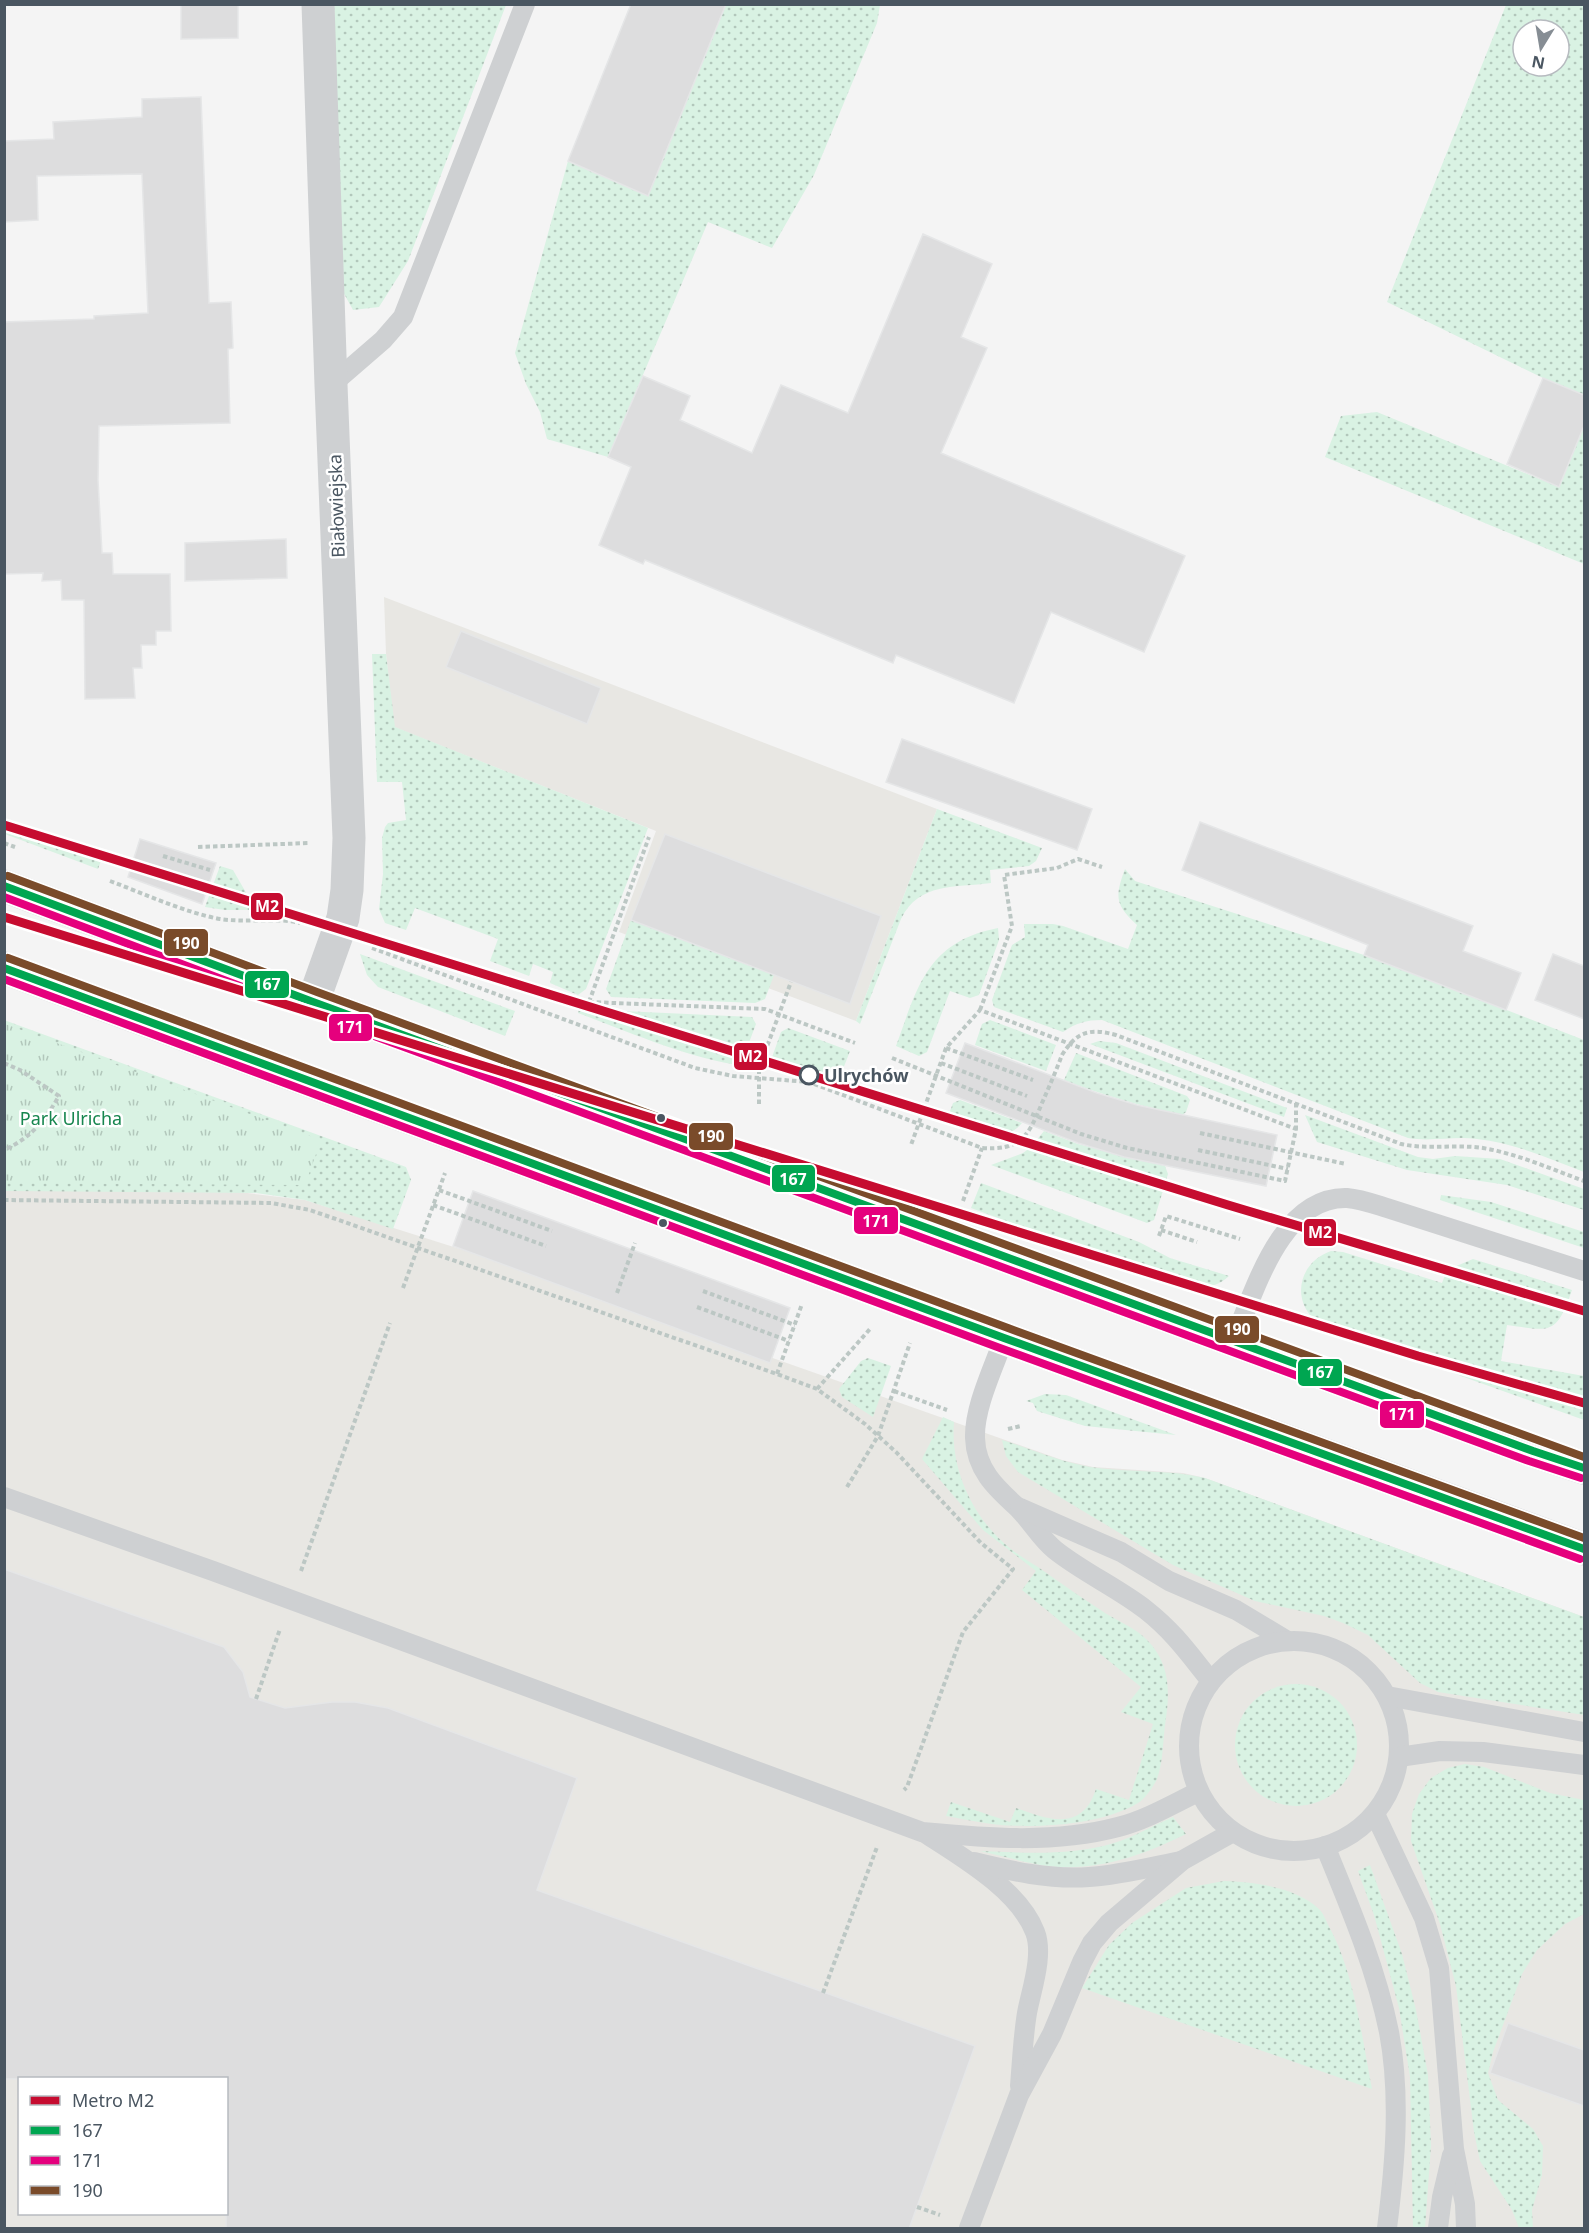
<svg xmlns="http://www.w3.org/2000/svg" width="1589" height="2233" font-family="'Noto Sans',sans-serif">
	<style>
		.commercial { fill: #e8e7e3; fill-rule: evenodd }
		.grass { fill: url(#grass-dots); fill-rule: evenodd }
		.park { fill: url(#park-tufts) }
		.building { fill: #ddddde; stroke: #e5e6e7; stroke-width: 1.5 }
		.lines { fill: none; stroke-linecap: round; stroke-linejoin: round }
		.path { stroke: #bcc7c4; stroke-width: 4; stroke-dasharray: 4.5 3; stroke-linecap: butt }
		.service { stroke: #ced0d2; stroke-width: 20 }
		.minor { stroke: #ced0d2; stroke-width: 33 }
		.secondary { stroke: #ced0d4; stroke-width: 33 }
		.bus-1-casing { stroke: #fff; stroke-width: 12 }
		.bus-2-casing { stroke: #fff; stroke-width: 12 }
		.bus-3-casing { stroke: #fff; stroke-width: 12 }
		.bus-1 { stroke: #00a651; stroke-width: 8 }
		.bus-2 { stroke: #e5007d; stroke-width: 8 }
		.bus-3 { stroke: #7a4b2a; stroke-width: 8 }
		.metro-1-casing { stroke: #fff; stroke-width: 14 }
		.metro-1 { stroke: #c60c30; stroke-width: 9 }
		.stop-dot { fill: #fff; stroke: #4a5661; stroke-width: 3 }
		.bus-dot { fill: #4a5661; stroke: #fff; stroke-width: 2 }
		.labels { text-anchor: middle; dominant-baseline: central; stroke-width: 5; stroke-linejoin: round; paint-order: stroke }
		.street-label { font-size: 18px; fill: #4a5661; stroke: #fff }
		.stop-label { font-size: 18px; font-weight: bold; fill: #4a5661; stroke: #fff; text-anchor: start }
		.park-label { font-size: 18px; fill: #17864f; stroke: #fff }
		.line-badge { stroke: #fff; stroke-width: 2 }
		.badge-label { font-size: 16px; text-anchor: middle; font-weight: bold; fill: #fff }
	</style>
	<defs>
		<pattern id="grass-dots" width="8" height="8" patternUnits="userSpaceOnUse" patternTransform="scale(1.5)"><rect width="8" height="8" fill="#d9f2e3"/><path d="M2 2h.1M6 6h.1" fill="none" stroke="#b2c7bb" stroke-width="1.8" stroke-linecap="round"/></pattern>
		<pattern id="park-tufts" width="24" height="20" patternUnits="userSpaceOnUse" patternTransform="scale(1.5)"><rect width="24" height="20" fill="#d9f2e3"/><path d="M3 7l-1-3M5 7V3M7 7l1-3M15 17l-1-3M17 17v-4M19 17l1-3" fill="none" stroke="#b2c7bb"/></pattern>
	</defs>
	<rect width="100%" height="100%" fill="#f4f4f4"/>
	<!-- commercial -->
	<g class="commercial">
		<polygon points="384,597 937,809 856,1021 619,932 656,831 394,727 386,654"/>
		<path d="M5,1191H230L305,1200L498,1261L1062,1460L1093,1467L1183,1473L1205,1478L1584,1617V2228H5ZM20,2078H226V2214H20Z"/>
	</g>
	<!-- grass -->
	<g class="grass">
		<polygon points="334,5 506,5 408,261 379,307 353,310 342,290"/>
		<polygon points="726,5 880,5 877,23 814,175 772,248 708,222 608,457 547,439 540,412 526,384 515,353 568,161 648,195"/>
		<path d="M1506,5H1584V395L1543,378L1387,302ZM1523,30H1559V66H1523Z"/>
		<polygon points="1377,412 1559,487 1584,426 1584,564 1325,457 1341,416"/>
		<polygon points="372,654 386,654 395,727 648,828 586,989 578,995 550,983 553,972 533,964 529,976 490,961 498,939 415,908 406,930 385,923 379,909 383,874 382,838 385,827 388,823 406,820 402,782 377,782"/>
		<path d="M937,809L1042,848L1036,861L1029,866L990,870L991,883C955,888 919,882 901,919L860,1024L856,1021Z"/>
		<polygon points="4,818 97,847 102,858 98,869 5,834"/>
		<polygon points="220,866 233,870 256,910 225,910 205,907"/>
		<path d="M1125,869L1135,881L1364,955L1584,1040V1172C1550,1159 1515,1143 1477,1139C1454,1136 1431,1142 1408,1138L1102,1020C1086,1020 1076,1023 1063,1032L994,1007L992,1000L1012,945L1025,937L1024,924H1053L1063,926L1128,949L1137,925C1116,905 1114,898 1125,869Z"/>
		<polygon points="631,920 774,975 765,999 755,1003 611,997 606,989"/>
		<path d="M998,928L999,940L979,995L970,998L950,991L927,1052L919,1056L896,1046C918,986 927,942 998,928Z"/>
		<polygon points="360,954 515,1011 505,1036 378,987 367,975"/>
		<path d="M579,1009L752,1017L756,1024L744,1056V1066C687,1058 632,1033 578,1013Z"/>
		<polygon points="4,1020 406,1167 411,1180 393,1229 305,1200 256,1193 5,1191"/>
		<polygon points="990,1020 1056,1045 1046,1071 975,1045 982,1024"/>
		<polygon points="788,1028 850,1051 838,1082 807,1071 770,1067 771,1060 781,1032"/>
		<polygon points="1099,1041 1116,1043 1287,1108 1284,1117 1090,1044"/>
		<path d="M1076,1053L1187,1096L1190,1100L1186,1112L1182,1115C1141,1106 1102,1095 1064,1080Z"/>
		<path d="M960,1100L1022,1123C1003,1147 969,1130 946,1122L953,1103Z"/>
		<polygon points="1305,1115 1418,1157 1433,1159 1455,1156 1500,1159 1584,1189 1584,1210 1507,1185 1407,1170 1317,1142"/>
		<polygon points="1044,1131 1078,1144 1165,1166 1168,1174 1154,1220 1147,1223 991,1165 1023,1153 1031,1147"/>
		<path d="M981,1183L1139,1242L1170,1258L1229,1276C1216,1288 1200,1290 1184,1286L971,1208Z"/>
		<polygon points="1441,1195 1491,1202 1584,1232 1584,1248 1440,1200"/>
		<path d="M1331,1251L1343,1252L1442,1283L1447,1270L1473,1259L1572,1290C1556,1336 1551,1331 1507,1325L1501,1361L1584,1376V1420L1472,1380L1317,1322C1290,1300 1299,1262 1331,1251Z"/>
		<polygon points="868,1358 891,1366 873,1417 842,1397 839,1389 861,1361"/>
		<polygon points="1045,1394 1066,1395 1176,1435 1085,1426 1037,1411 1033,1403 1026,1401"/>
		<path d="M943,1417L954,1422C950,1470 973,1519 1011,1549C1022,1558 1034,1564 1045,1572C1065,1586 1085,1600 1105,1613C1118,1621 1137,1629 1147,1640C1171,1664 1170,1694 1165,1725C1163,1742 1163,1762 1157,1779C1154,1786 1144,1800 1138,1803C1101,1825 1041,1828 1000,1825C982,1823 964,1819 946,1816L951,1802L1010,1822L1016,1808C1049,1820 1082,1832 1096,1789L1129,1800L1153,1724L1121,1712L1141,1687L1022,1590L1036,1571L983,1530L922,1459Z"/>
		<path d="M1002,1440C1031,1449 1060,1462 1090,1467C1129,1473 1168,1469 1205,1478L1584,1617V1715L1438,1692L1420,1683L1368,1635L1343,1623L1324,1616L1255,1601L1173,1565L1018,1472L1006,1456Z"/>
		<circle cx="1296" cy="1745" r="61"/>
		<polygon points="1465,1764 1484,1767 1550,1793 1584,1800 1584,1914 1565,1924 1537,1950 1522,1974 1493,2052 1488,2073 1498,2100 1533,2129 1543,2146 1542,2175 1532,2210 1533,2228 1519,2228 1512,2210 1480,2161 1474,2132 1456,1986 1440,1924 1411,1841 1412,1814 1419,1794 1431,1778 1448,1768"/>
		<path d="M1173,1817L1186,1834C1144,1855 1096,1872 1048,1866C1026,1863 1003,1856 980,1851C1024,1853 1071,1856 1114,1843C1134,1837 1154,1825 1173,1817Z"/>
		<polygon points="1370,1865 1402,1954 1416,2010 1428,2075 1431,2146 1425,2228 1413,2228 1410,2077 1399,2008 1374,1915 1358,1871"/>
		<path d="M1224,1881C1254,1882 1296,1887 1319,1909C1323,1913 1326,1920 1328,1925C1354,1970 1362,2038 1372,2089L1082,1988L1109,1945L1132,1923L1186,1888Z"/>
	</g>
	<!-- park -->
	<polygon class="park" points="5,1024 321,1140 305,1185 5,1183"/>
	<!-- building -->
	<g class="building">
		<polygon points="181,4 238,4 238,38 181,39"/>
		<polygon points="631,4 726,4 648,196 568,161"/>
		<polygon points="201,97 209,303 231,302 233,348 228,349 230,423 99,426 98,480 102,553 112,553 113,574 170,574 171,631 156,631 156,645 141,645 142,668 133,668 135,698 85,699 84,600 62,600 61,580 42,581 43,573 4,574 4,322 94,319 94,316 148,313 142,174 37,176 38,220 4,222 4,141 54,139 53,122 142,117 142,99"/>
		<polygon points="923,234 992,264 961,337 987,348 941,453 1185,556 1144,652 1051,612 1014,703 896,655 893,663 645,560 643,564 599,545 631,467 608,457 643,376 690,396 680,420 752,453 781,385 848,413"/>
		<polygon points="1543,378 1584,395 1584,426 1559,487 1507,464"/>
		<polygon points="286,539 287,578 185,581 185,543"/>
		<polygon points="461,631 601,688 587,724 446,667"/>
		<polygon points="902,739 1092,809 1077,850 886,782"/>
		<polygon points="1200,822 1473,926 1463,951 1521,973 1506,1010 1364,955 1368,945 1182,870"/>
		<polygon points="665,834 881,916 850,1004 631,920"/>
		<polygon points="140,839 216,863 202,904 128,877"/>
		<polygon points="1553,954 1584,966 1584,1019 1535,1000"/>
		<polygon points="965,1043 1097,1093 1137,1105 1277,1135 1266,1186 1124,1157 1078,1143 946,1093"/>
		<polygon points="473,1191 790,1308 770,1363 453,1246"/>
		<polygon points="4,1569 224,1647 243,1672 250,1697 285,1708 332,1702 355,1702 388,1708 577,1778 537,1890 975,2046 909,2229 226,2229 226,2079 4,2079"/>
		<polygon points="1508,2023 1584,2050 1584,2106 1490,2073"/>
	</g>
	<g class="lines">
		<!-- path -->
		<g class="path">
			<polyline points="4,843 15,847"/>
			<polyline points="198,847 310,843"/>
			<polyline points="163,856 210,870"/>
			<polyline points="147,869 205,886"/>
			<path d="M110,881C145,894 183,912 220,919C247,923 274,917 300,923"/>
			<path d="M372,948L695,1068L733,1076L809,1082L982,1148C1021,1151 1029,1135 1042,1103C1049,1087 1056,1071 1062,1055C1077,1031 1090,1028 1116,1035L1401,1144C1428,1150 1456,1144 1483,1148C1518,1154 1551,1169 1584,1181"/>
			<polyline points="553,993 576,1001 589,1002 765,1009 855,1043"/>
			<polyline points="589,1002 649,837"/>
			<polyline points="980,1010 1012,926 1004,875 1057,868 1078,859 1102,867"/>
			<polyline points="946,1048 1033,1080"/>
			<polyline points="892,1058 1081,1134 1127,1148 1285,1181 1296,1129 980,1010 946,1048 911,1145"/>
			<path d="M4,1063L20,1070L59,1096C45,1120 31,1138 4,1150"/>
			<polyline points="941,1063 1027,1096"/>
			<polyline points="1296,1103 1296,1129"/>
			<polyline points="759,1104 759,1068 791,982"/>
			<polyline points="1200,1133 1346,1164"/>
			<polyline points="1198,1150 1288,1169"/>
			<polyline points="439,1190 552,1231"/>
			<polyline points="4,1200 271,1203 310,1210 777,1374 817,1389 865,1424 896,1452 981,1543 1013,1569 963,1632 907,1787 904,1790"/>
			<polyline points="963,1201 982,1148"/>
			<polyline points="433,1205 546,1246"/>
			<polyline points="1161,1230 1197,1242"/>
			<polyline points="1159,1236 1166,1216 1240,1239"/>
			<polyline points="403,1288 445,1173"/>
			<polyline points="703,1291 795,1325"/>
			<polyline points="617,1293 635,1243"/>
			<polyline points="697,1307 789,1341"/>
			<polyline points="777,1374 802,1304"/>
			<polyline points="817,1389 870,1329"/>
			<polyline points="894,1391 947,1410"/>
			<polyline points="1008,1429 1021,1426"/>
			<polyline points="847,1487 878,1436 910,1343"/>
			<polyline points="301,1571 390,1323"/>
			<polyline points="256,1699 280,1629"/>
			<polyline points="823,1993 877,1847"/>
			<polyline points="917,2207 940,2215"/>
		</g>
		<!-- service -->
		<g class="service">
			<polyline points="331,385 383,340 403,317 525,4"/>
			<path d="M1004,1338C994,1367 974,1407 975,1438C976,1469 995,1487 1016,1506C1030,1519 1040,1538 1055,1550C1084,1573 1118,1588 1146,1610C1174,1632 1189,1654 1211,1681"/>
			<path d="M1233,1342C1254,1294 1280,1196 1347,1198C1360,1199 1374,1204 1387,1208L1584,1271"/>
			<path d="M4,1497L213,1571L922,1832C987,1838 1054,1844 1118,1827C1146,1820 1173,1804 1198,1792"/>
			<polyline points="1020,1508 1121,1552 1169,1581 1236,1610 1286,1640"/>
			<circle cx="1294" cy="1746" r="105"/>
			<polyline points="1387,1696 1584,1732"/>
			<polyline points="1399,1757 1440,1751 1483,1752 1584,1765"/>
			<polyline points="1375,1814 1424,1918 1439,1968 1454,2149 1465,2204 1466,2228"/>
			<path d="M925,1833C962,1857 1019,1890 1035,1932C1044,1955 1031,1991 1027,2013C1023,2037 1022,2062 1020,2086"/>
			<path d="M1325,1846C1350,1907 1376,1968 1389,2032C1401,2096 1395,2165 1387,2228"/>
			<path d="M974,1862C1011,1871 1050,1880 1089,1877C1120,1875 1151,1867 1181,1861"/>
			<polyline points="969,2228 1019,2095 1052,2034 1082,1962 1092,1943 1109,1923 1183,1860 1233,1832"/>
			<polyline points="1438,2228 1442,2197 1452,2155"/>
		</g>
		<!-- minor -->
		<polyline class="minor" points="313,1002 343,918 347,890 349,838 331,385 318,4"/>
		<!-- secondary -->
		<g class="secondary">
			<polyline points="4,886 313,1002 1533,1451 1584,1468"/>
			<polyline points="4,968 1004,1338 1584,1549"/>
		</g>
		<defs>
			<g id="bus-1">
				<polyline points="4,886 313,1002 1533,1451 1584,1468"/>
				<polyline points="4,968 1004,1338 1584,1549"/>
			</g>
			<g id="bus-2">
				<polyline points="4,897 309,1012 1529,1461 1581,1478"/>
				<polyline points="4,979 1000,1348 1580,1559"/>
			</g>
			<g id="bus-3">
				<polyline points="8,876 317,992 1584,1457"/>
				<polyline points="8,958 1008,1328 1584,1538"/>
			</g>
		</defs>
		<!-- bus-1 casing -->
		<use href="#bus-1" class="bus-1-casing"/>
		<!-- bus-2 casing -->
		<use href="#bus-2" class="bus-2-casing"/>
		<!-- bus-3 casing -->
		<use href="#bus-3" class="bus-3-casing"/>
		<!-- bus-1 -->
		<use href="#bus-1" class="bus-1"/>
		<!-- bus-2 -->
		<use href="#bus-2" class="bus-2"/>
		<!-- bus-3 -->
		<use href="#bus-3" class="bus-3"/>
		<defs>
			<g id="metro-1">
				<polyline points="4,825 1228,1205 1584,1311"/>
				<polyline points="4,917 1418,1356 1584,1403"/>
			</g>
		</defs>
		<!-- metro-1 casing -->
		<use href="#metro-1" class="metro-1-casing"/>
		<!-- metro-1 -->
		<use href="#metro-1" class="metro-1"/>
	</g>
	<!-- markers -->
	<circle class="stop-dot" cx="809" cy="1075" r="9"/>
	<g class="bus-dot">
		<circle cx="661" cy="1118" r="5"/>
		<circle cx="663" cy="1223" r="5"/>
	</g>
	<g class="labels">
		<!-- street labels -->
		<g class="street-label">
			<text transform="translate(336 506) rotate(-92)">Białowiejska</text>
		</g>
		<!-- stop labels -->
		<g class="stop-label">
			<text x="824" y="1075">Ulrychów</text>
		</g>
		<!-- park labels -->
		<g class="park-label">
			<text x="71" y="1118">Park Ulricha</text>
		</g>
	</g>
	<g class="line-badge">
		<rect x="250" y="892" width="34" height="29" rx="6" fill="#c60c30"/>
		<rect x="163" y="928" width="46" height="29" rx="6" fill="#7a4b2a"/>
		<rect x="244" y="970" width="46" height="29" rx="6" fill="#00a651"/>
		<rect x="328" y="1013" width="45" height="29" rx="6" fill="#e5007d"/>
		<rect x="733" y="1042" width="35" height="29" rx="6" fill="#c60c30"/>
		<rect x="688" y="1122" width="46" height="29" rx="6" fill="#7a4b2a"/>
		<rect x="771" y="1164" width="45" height="29" rx="6" fill="#00a651"/>
		<rect x="853" y="1206" width="46" height="29" rx="6" fill="#e5007d"/>
		<rect x="1303" y="1218" width="34" height="29" rx="6" fill="#c60c30"/>
		<rect x="1214" y="1315" width="46" height="29" rx="6" fill="#7a4b2a"/>
		<rect x="1297" y="1358" width="46" height="29" rx="6" fill="#00a651"/>
		<rect x="1379" y="1400" width="46" height="29" rx="6" fill="#e5007d"/>
	</g>
	<g class="badge-label">
		<text x="267" y="912">M2</text>
		<text x="186" y="949">190</text>
		<text x="267" y="990">167</text>
		<text x="350" y="1033">171</text>
		<text x="750" y="1062">M2</text>
		<text x="711" y="1142">190</text>
		<text x="793" y="1185">167</text>
		<text x="876" y="1227">171</text>
		<text x="1320" y="1238">M2</text>
		<text x="1237" y="1335">190</text>
		<text x="1320" y="1378">167</text>
		<text x="1402" y="1420">171</text>
	</g>
	<!-- border -->
	<rect width="1589" height="2233" fill="none" stroke="#4a5661" stroke-width="12"/>
	<!-- legend -->
	<rect x="18" y="2077" width="210" height="138" fill="#ffffff" stroke="#b7bbc0" stroke-width="1.5"/>
	<rect x="30" y="2096" width="30" height="9" fill="#c60c30" stroke="#b7bbc0" stroke-width="1.5"/>
	<text x="72" y="2107" font-size="18" fill="#4a5661">Metro M2</text>
	<rect x="30" y="2126" width="30" height="9" fill="#00a651" stroke="#b7bbc0" stroke-width="1.5"/>
	<text x="72" y="2137" font-size="18" fill="#4a5661">167</text>
	<rect x="30" y="2156" width="30" height="9" fill="#e5007d" stroke="#b7bbc0" stroke-width="1.5"/>
	<text x="72" y="2167" font-size="18" fill="#4a5661">171</text>
	<rect x="30" y="2186" width="30" height="9" fill="#7a4b2a" stroke="#b7bbc0" stroke-width="1.5"/>
	<text x="72" y="2197" font-size="18" fill="#4a5661">190</text>
	<!-- north arrow -->
	<g transform="translate(1541 48) rotate(191)"><circle r="28" fill="#ffffff" stroke="#b7bbc0" stroke-width="1.5"/>
	<path d="M0-4.5L10 22L0 15L-10 22Z" fill="#868d94"/>
	<text y="-9" font-size="16" font-weight="bold" text-anchor="middle" fill="#4a5661">N</text>
	</g>
</svg>
